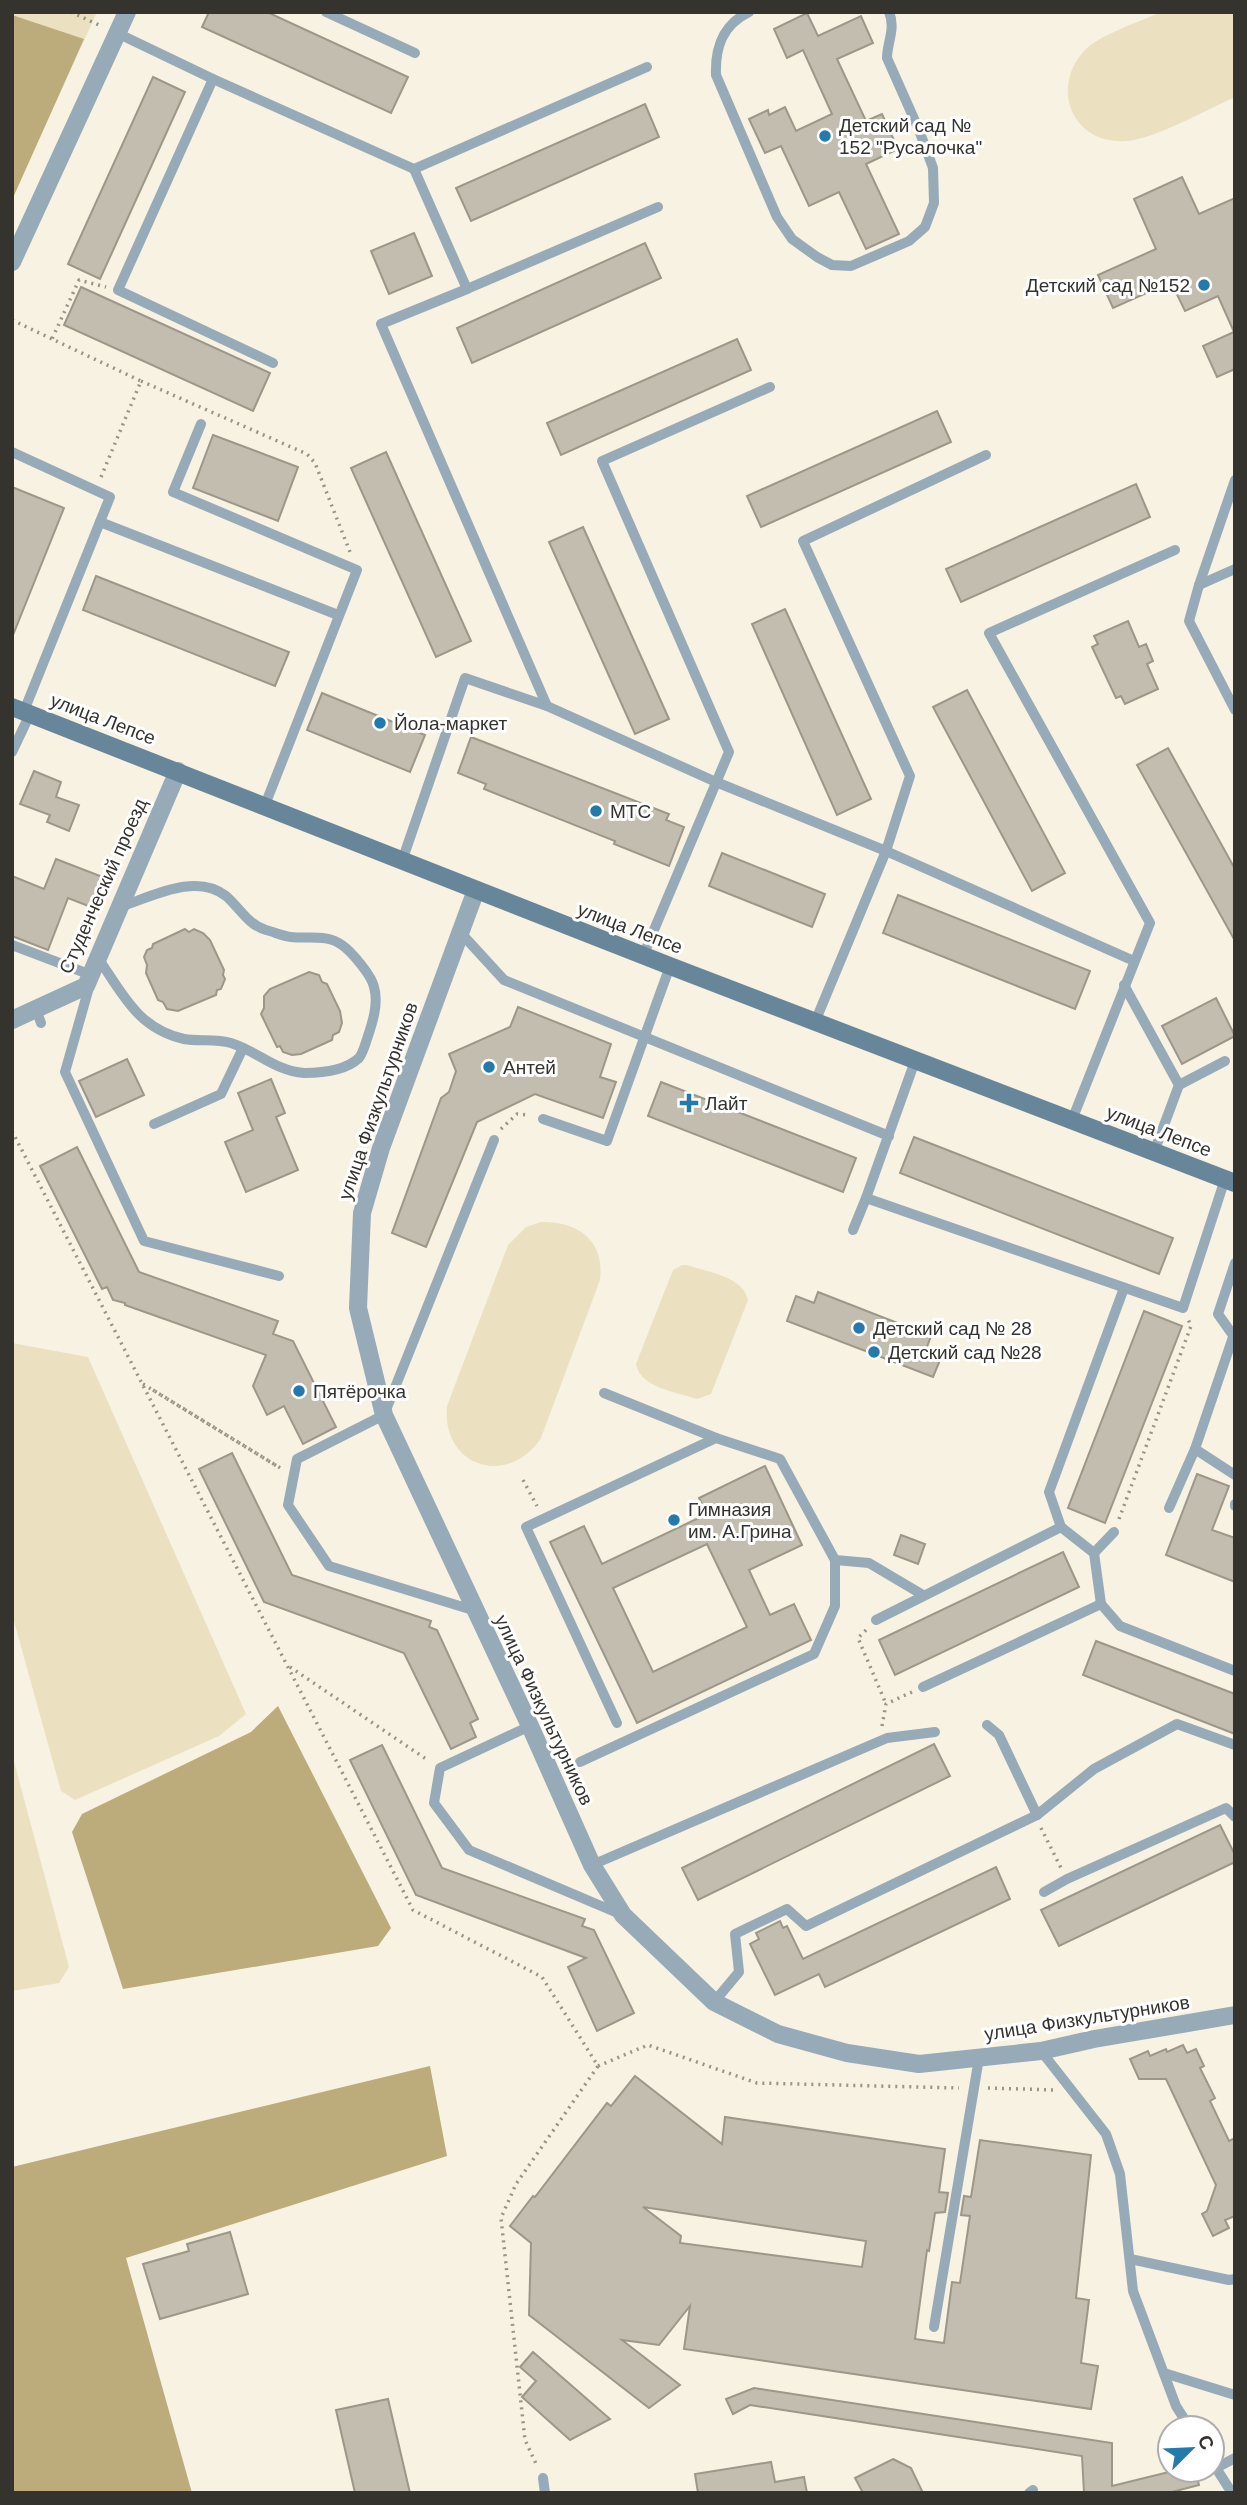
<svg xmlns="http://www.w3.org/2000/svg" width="1247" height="2505" font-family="Helvetica,sans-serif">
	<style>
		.green { fill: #ebe1c1 }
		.forest { fill: #bcab7b }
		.building { fill: #c2bdae; stroke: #9c9788; stroke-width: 2; fill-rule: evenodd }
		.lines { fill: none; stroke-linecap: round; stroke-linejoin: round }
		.path { stroke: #989489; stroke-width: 3.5; stroke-dasharray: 2 5; stroke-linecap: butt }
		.service { stroke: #96aab8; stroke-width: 10 }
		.minor { stroke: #96aab8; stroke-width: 18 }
		.secondary { stroke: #68869a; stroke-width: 18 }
		.poi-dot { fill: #247aaa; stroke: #fff; stroke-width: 2.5 }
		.labels { text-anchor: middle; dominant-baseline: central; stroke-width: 6; stroke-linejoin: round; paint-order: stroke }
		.poi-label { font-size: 19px; fill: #35332d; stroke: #fff; text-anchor: start }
		.street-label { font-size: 19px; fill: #35332d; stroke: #fff }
	</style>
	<rect width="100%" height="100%" fill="#f8f2e2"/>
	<!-- green -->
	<g class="green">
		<polygon points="12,12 97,12 12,199"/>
		<path d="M1161,12H1235V97C1208,109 1153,140 1126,141C1073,145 1049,88 1085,50C1099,35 1142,21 1161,12Z"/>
		<path d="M541,1222C577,1221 605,1240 600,1280L541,1438C508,1488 441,1467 447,1406L508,1245L526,1227Z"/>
		<path d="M682,1265H687C707,1272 743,1276 748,1300L711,1394L697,1399C677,1392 640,1388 636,1364L673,1270Z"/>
		<polygon points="12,1343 88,1357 246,1714 219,1736 75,1800 61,1791 12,1614"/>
		<polygon points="12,1754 69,1967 59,1983 12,1991"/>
	</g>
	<!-- forest -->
	<g class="forest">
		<polygon points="12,15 84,39 12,200"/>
		<polygon points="278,1706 391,1928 378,1946 123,1989 72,1832 82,1814 251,1732"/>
		<polygon points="430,2066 447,2156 126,2258 192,2493 12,2493 12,2167"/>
	</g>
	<!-- building -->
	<g class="building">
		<polygon points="209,12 267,12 408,77 391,113 202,27"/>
		<polygon points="807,13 818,36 861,16 873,43 837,59 866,121 882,114 898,149 866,164 899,234 866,249 839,192 809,206 781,146 765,153 749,119 768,110 769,115 785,107 796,131 832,114 803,50 787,58 774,29"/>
		<polygon points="153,77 185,92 100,279 68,264"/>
		<polygon points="645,104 659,137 471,221 456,188"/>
		<polygon points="1182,177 1199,214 1235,198 1235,369 1217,377 1203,346 1234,332 1218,296 1185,311 1171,282 1113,308 1098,275 1156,249 1134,199"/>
		<polygon points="414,233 432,276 389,294 371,251"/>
		<polygon points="645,243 661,278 472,363 457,328"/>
		<polygon points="81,287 270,373 253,411 64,325"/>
		<polygon points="737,339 751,370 561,455 547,423"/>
		<polygon points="937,411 951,442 761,527 747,496"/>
		<polygon points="213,435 298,467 278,521 193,488"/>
		<polygon points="386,452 471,641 436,657 351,468"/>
		<polygon points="1136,484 1150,517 961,602 946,569"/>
		<polygon points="12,487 64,508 13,635 12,635"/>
		<polygon points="583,527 669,719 635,734 549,542"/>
		<polygon points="96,576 289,652 275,686 83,610"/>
		<polygon points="785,609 871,799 837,815 752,624"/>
		<polygon points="1128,621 1139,647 1146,644 1153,661 1147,664 1158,689 1125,704 1121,696 1116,698 1092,647 1098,644 1094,636"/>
		<polygon points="967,690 1065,873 1032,891 933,707"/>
		<polygon points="322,693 425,735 410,772 307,730"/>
		<polygon points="471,737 669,814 666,820 684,827 669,866 614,844 615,841 484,789 486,784 458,773"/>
		<polygon points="1168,748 1235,869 1235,941 1137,765"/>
		<polygon points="34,771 61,782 56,797 79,805 69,831 47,822 50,815 20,804"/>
		<polygon points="722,853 825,894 812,927 709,886"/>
		<polygon points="56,859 108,879 96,909 68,898 48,950 12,936 12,876 44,889"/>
		<polygon points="898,895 1090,971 1075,1009 883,933"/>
		<polygon points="185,929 189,932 194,929 203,933 210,940 224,970 223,975 225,979 221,989 217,990 216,995 178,1011 167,1009 163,1002 158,1000 146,973 147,965 144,957 147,950 152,948 153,944"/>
		<polygon points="309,972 319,975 322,982 327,984 340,1011 342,1023 339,1032 333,1035 332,1040 301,1054 292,1055 283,1052 280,1046 277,1047 261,1014 264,1008 264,996 270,989"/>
		<polygon points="1216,998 1235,1036 1182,1064 1162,1026"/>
		<polygon points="518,1007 611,1044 600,1077 616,1082 603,1118 535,1094 477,1122 426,1247 392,1233 441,1098 449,1092 456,1071 449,1054 510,1027"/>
		<polygon points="127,1059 144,1095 96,1117 79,1081"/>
		<polygon points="271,1079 285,1113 276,1117 298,1170 246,1192 225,1142 253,1130 238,1093"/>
		<polygon points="661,1082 856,1158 843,1192 648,1116"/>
		<polygon points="914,1137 1173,1238 1159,1274 900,1173"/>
		<polygon points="77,1147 139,1272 278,1321 273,1334 293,1341 336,1427 303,1444 284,1406 267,1415 253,1386 266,1355 125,1305 125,1303 113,1300 107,1287 102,1289 40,1166"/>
		<polygon points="818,1292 931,1336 927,1347 943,1353 933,1377 787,1321 796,1296 814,1303"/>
		<polygon points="1144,1311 1182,1326 1105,1523 1068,1508"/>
		<polygon points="232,1453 292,1575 431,1621 429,1627 437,1630 478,1719 470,1723 476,1737 451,1749 404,1653 264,1602 199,1469"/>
		<path d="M765,1466L802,1545L749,1570L770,1615L794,1604L811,1640L637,1723L550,1542L584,1526L602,1564L707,1514L699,1498ZM707,1544L747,1627L653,1672L613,1588Z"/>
		<polygon points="1197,1474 1229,1486 1212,1530 1235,1538 1235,1582 1166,1555"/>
		<polygon points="901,1535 925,1544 918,1564 894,1555"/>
		<polygon points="1063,1552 1079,1587 895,1675 879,1640"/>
		<polygon points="1096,1641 1235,1694 1235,1734 1083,1675"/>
		<polygon points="934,1744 950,1776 698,1900 682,1868"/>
		<polygon points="382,1745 442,1868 585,1919 582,1926 594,1930 634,2013 597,2031 568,1967 586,1958 416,1895 350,1760"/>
		<polygon points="1220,1825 1235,1855 1235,1862 1059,1946 1041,1910"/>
		<polygon points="996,1867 1010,1899 825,1987 819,1974 775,1995 750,1944 759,1939 756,1933 780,1921 783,1928 787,1926 803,1959"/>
		<polygon points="1183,2045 1187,2053 1196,2049 1204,2066 1200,2068 1215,2098 1210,2101 1229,2141 1235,2138 1235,2216 1225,2220 1229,2228 1213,2236 1202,2214 1207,2211 1216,2185 1166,2079 1139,2079 1130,2059 1148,2051 1150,2056 1166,2049 1167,2052"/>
		<path d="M635,2076L722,2144L725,2117L945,2149L939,2192L948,2193L945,2212L935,2213L929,2251L927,2250L915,2339L944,2343L952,2282L960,2283L970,2216L961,2215L964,2196L971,2197L980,2140L1091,2155L1076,2298L1089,2300L1081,2363L1098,2366L1091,2409L684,2349L690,2306L659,2345L622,2340L680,2385L649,2408L529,2315L531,2243L510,2226L533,2196L535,2197L607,2103L611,2106ZM643,2207L866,2241L862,2267L680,2243L681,2236Z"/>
		<polygon points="230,2232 248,2294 160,2319 143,2264 189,2251 187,2244"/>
		<polygon points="533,2352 610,2419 570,2440 522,2397 536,2381 520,2367"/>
		<polygon points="754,2388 1112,2443 1112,2486 1177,2470 1195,2470 1199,2485 1168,2493 1084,2493 1082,2456 750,2405 733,2414 726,2399"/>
		<polygon points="388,2399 410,2493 355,2493 336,2410"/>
		<polygon points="893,2459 911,2468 923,2493 863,2493 855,2478"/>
		<polygon points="771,2462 775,2482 804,2477 807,2493 698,2493 695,2474"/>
	</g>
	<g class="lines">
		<!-- path -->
		<g class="path">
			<polyline points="71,12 101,26"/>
			<polyline points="12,320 52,339"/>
			<polyline points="141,381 307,454 315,463 350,552"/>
			<polyline points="101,477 141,381 52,339 79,280 106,287"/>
			<polyline points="501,1129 517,1114 529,1115"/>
			<polyline points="12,1131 413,1910 542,1977 598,2066 516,2184 501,2218 525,2440 537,2466"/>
			<polyline points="143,1384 280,1468"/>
			<polyline points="153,1390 282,1469"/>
			<polyline points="523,1480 537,1506"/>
			<polyline points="1119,1519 1191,1326 1188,1319"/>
			<polyline points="866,1630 858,1638 886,1704"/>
			<polyline points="290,1667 429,1761"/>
			<polyline points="882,1726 886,1704 912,1692"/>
			<polyline points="1041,1828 1061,1868"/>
			<polyline points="598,2066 648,2045 757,2083 959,2088"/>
			<polyline points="988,2088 1054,2090"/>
		</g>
		<!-- service -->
		<g class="service">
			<polyline points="326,12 415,53"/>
			<path d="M749,12C722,25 715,48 716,75L777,217L792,239L817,257L832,265L851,266L909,241L925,227L934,203L933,168L919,130L887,58C887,43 896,28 889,12"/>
			<polyline points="117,33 213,79 414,169 647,67"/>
			<polyline points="213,79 118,290 273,363"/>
			<polyline points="414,169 467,289 658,207"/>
			<polyline points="467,289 381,324 547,706 716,782 886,851 1134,961"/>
			<polyline points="201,424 173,492 357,570 265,805"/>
			<polyline points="12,452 110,497 24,711"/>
			<polyline points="1235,480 1199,585 1235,569"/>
			<polyline points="100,522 338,615"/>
			<polyline points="1199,585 1189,621 1235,710"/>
			<polyline points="12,752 30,714"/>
			<polyline points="402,861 465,678 547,706"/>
			<polyline points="460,932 504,980 889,1136"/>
			<polyline points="12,945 91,975"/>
			<polyline points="643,956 729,752 602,461 770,387"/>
			<path d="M98,958C122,993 138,1029 184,1039C199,1042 215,1038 231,1043C257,1051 275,1071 304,1073C322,1073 345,1071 359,1058C363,1053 365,1045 367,1039C372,1024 379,1004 374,987C372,976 352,952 342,945C327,934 309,939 291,937C283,936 274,932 266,930C248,925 239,907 226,896C196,872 151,897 120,907"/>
			<polyline points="90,984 65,1072 144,1241 279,1276"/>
			<polyline points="1124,985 1179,1085"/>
			<polyline points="36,1009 41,1023"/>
			<polyline points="815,1022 886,851 910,776 803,541 986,455"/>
			<polyline points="915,1061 866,1198 1183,1308 1225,1179"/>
			<polyline points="543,1119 607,1141 670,966"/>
			<polyline points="1072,1120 1150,923 989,633 1175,550"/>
			<polyline points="154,1124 221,1094 243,1048"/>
			<polyline points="1154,1152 1179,1085 1225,1061"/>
			<polyline points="853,1230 866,1198"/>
			<polyline points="1235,1263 1218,1314 1235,1338"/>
			<polyline points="604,1393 716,1438"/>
			<polyline points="1195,1449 1235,1475"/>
			<polyline points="1235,1504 1235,1506"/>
			<polyline points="1169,1508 1195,1449 1233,1337"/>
			<polyline points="1061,1527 1094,1553 1101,1604"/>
			<polyline points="1094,1553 1114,1532"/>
			<polyline points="835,1560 869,1563 923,1595"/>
			<polyline points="476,1611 329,1566 288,1505 297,1459 384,1415 494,1140"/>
			<polyline points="876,1620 1061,1527 1049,1492 1124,1288"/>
			<polyline points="923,1687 1101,1604 1120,1626 1235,1671"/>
			<polyline points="530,1726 440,1768 434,1803 469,1850 620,1914"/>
			<polyline points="580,1762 814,1654 835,1606 835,1560 780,1459 716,1438 526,1527 617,1723"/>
			<polyline points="1037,1815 1094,1769 1177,1724 1235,1745"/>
			<polyline points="592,1865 887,1738 935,1732"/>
			<polyline points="1044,1892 1067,1879 1226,1808 1235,1817"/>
			<polyline points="714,2002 739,1972 735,1934 787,1909 806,1926 1037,1815 999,1735 987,1725"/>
			<polyline points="1041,2051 1106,2134 1120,2174 1133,2291 1176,2406 1190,2428"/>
			<polyline points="1130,2259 1229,2280 1235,2279"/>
			<polyline points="934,2327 979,2058"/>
			<polyline points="1164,2373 1235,2395"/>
			<polyline points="543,2478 545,2493"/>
			<polyline points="1029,2493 1033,2490"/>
			<polyline points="1232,2493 1216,2468 1235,2458"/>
		</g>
		<!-- minor -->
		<g class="minor">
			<polyline points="12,262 127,12"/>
			<polyline points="476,890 381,1148 362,1213 358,1308 384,1415 530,1726 592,1865 623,1915 714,2002 778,2034 847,2053 919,2064 1041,2051 1094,2039 1235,2015"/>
			<polyline points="12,1020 86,986 178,771"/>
		</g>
		<!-- secondary -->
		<polyline class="secondary" points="12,707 670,966 1235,1183"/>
	</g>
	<!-- markers -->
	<g class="poi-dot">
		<circle cx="825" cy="136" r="7"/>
		<circle cx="1204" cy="285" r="7"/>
		<circle cx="380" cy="723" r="7"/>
		<circle cx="596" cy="811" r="7"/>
		<circle cx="489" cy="1067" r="7"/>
		<path d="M685.5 1092.5h7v7h7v7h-7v7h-7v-7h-7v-7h7z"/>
		<circle cx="859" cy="1328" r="7"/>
		<circle cx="874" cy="1352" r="7"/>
		<circle cx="299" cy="1391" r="7"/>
		<circle cx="674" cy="1520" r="7"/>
	</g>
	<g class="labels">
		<!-- poi labels -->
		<g class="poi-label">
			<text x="839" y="125">Детский сад №<tspan x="839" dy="22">152 "Русалочка"</tspan></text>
			<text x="1190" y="285" text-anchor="end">Детский сад №152</text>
			<text x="394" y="723">Йола-маркет</text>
			<text x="610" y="811">МТС</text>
			<text x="503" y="1067">Антей</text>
			<text x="705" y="1103">Лайт</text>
			<text x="873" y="1328">Детский сад № 28</text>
			<text x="888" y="1352">Детский сад №28</text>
			<text x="313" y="1391">Пятёрочка</text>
			<text x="688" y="1509">Гимназия<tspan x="688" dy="22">им. А.Грина</tspan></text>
		</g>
		<!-- street labels -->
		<g class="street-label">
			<text transform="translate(103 719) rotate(21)">улица Лепсе</text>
			<text transform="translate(103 886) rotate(-66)">Студенческий проезд</text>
			<text transform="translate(630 928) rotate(21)">улица Лепсе</text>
			<text transform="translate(378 1101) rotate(-71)">улица Физкультурников</text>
			<text transform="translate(1159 1131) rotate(21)">улица Лепсе</text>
			<text transform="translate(544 1710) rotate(65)">улица Физкультурников</text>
			<text transform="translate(1087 2018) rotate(-9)">улица Физкультурников</text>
		</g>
	</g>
	<!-- border -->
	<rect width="1247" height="2505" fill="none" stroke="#35332d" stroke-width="28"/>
	<!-- north arrow -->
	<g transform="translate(1191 2449) rotate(66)"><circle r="33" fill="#ffffff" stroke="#aeadab" stroke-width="2"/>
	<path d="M0-5L12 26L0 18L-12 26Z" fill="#247aaa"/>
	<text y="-10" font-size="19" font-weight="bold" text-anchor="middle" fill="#35332d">С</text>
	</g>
</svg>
